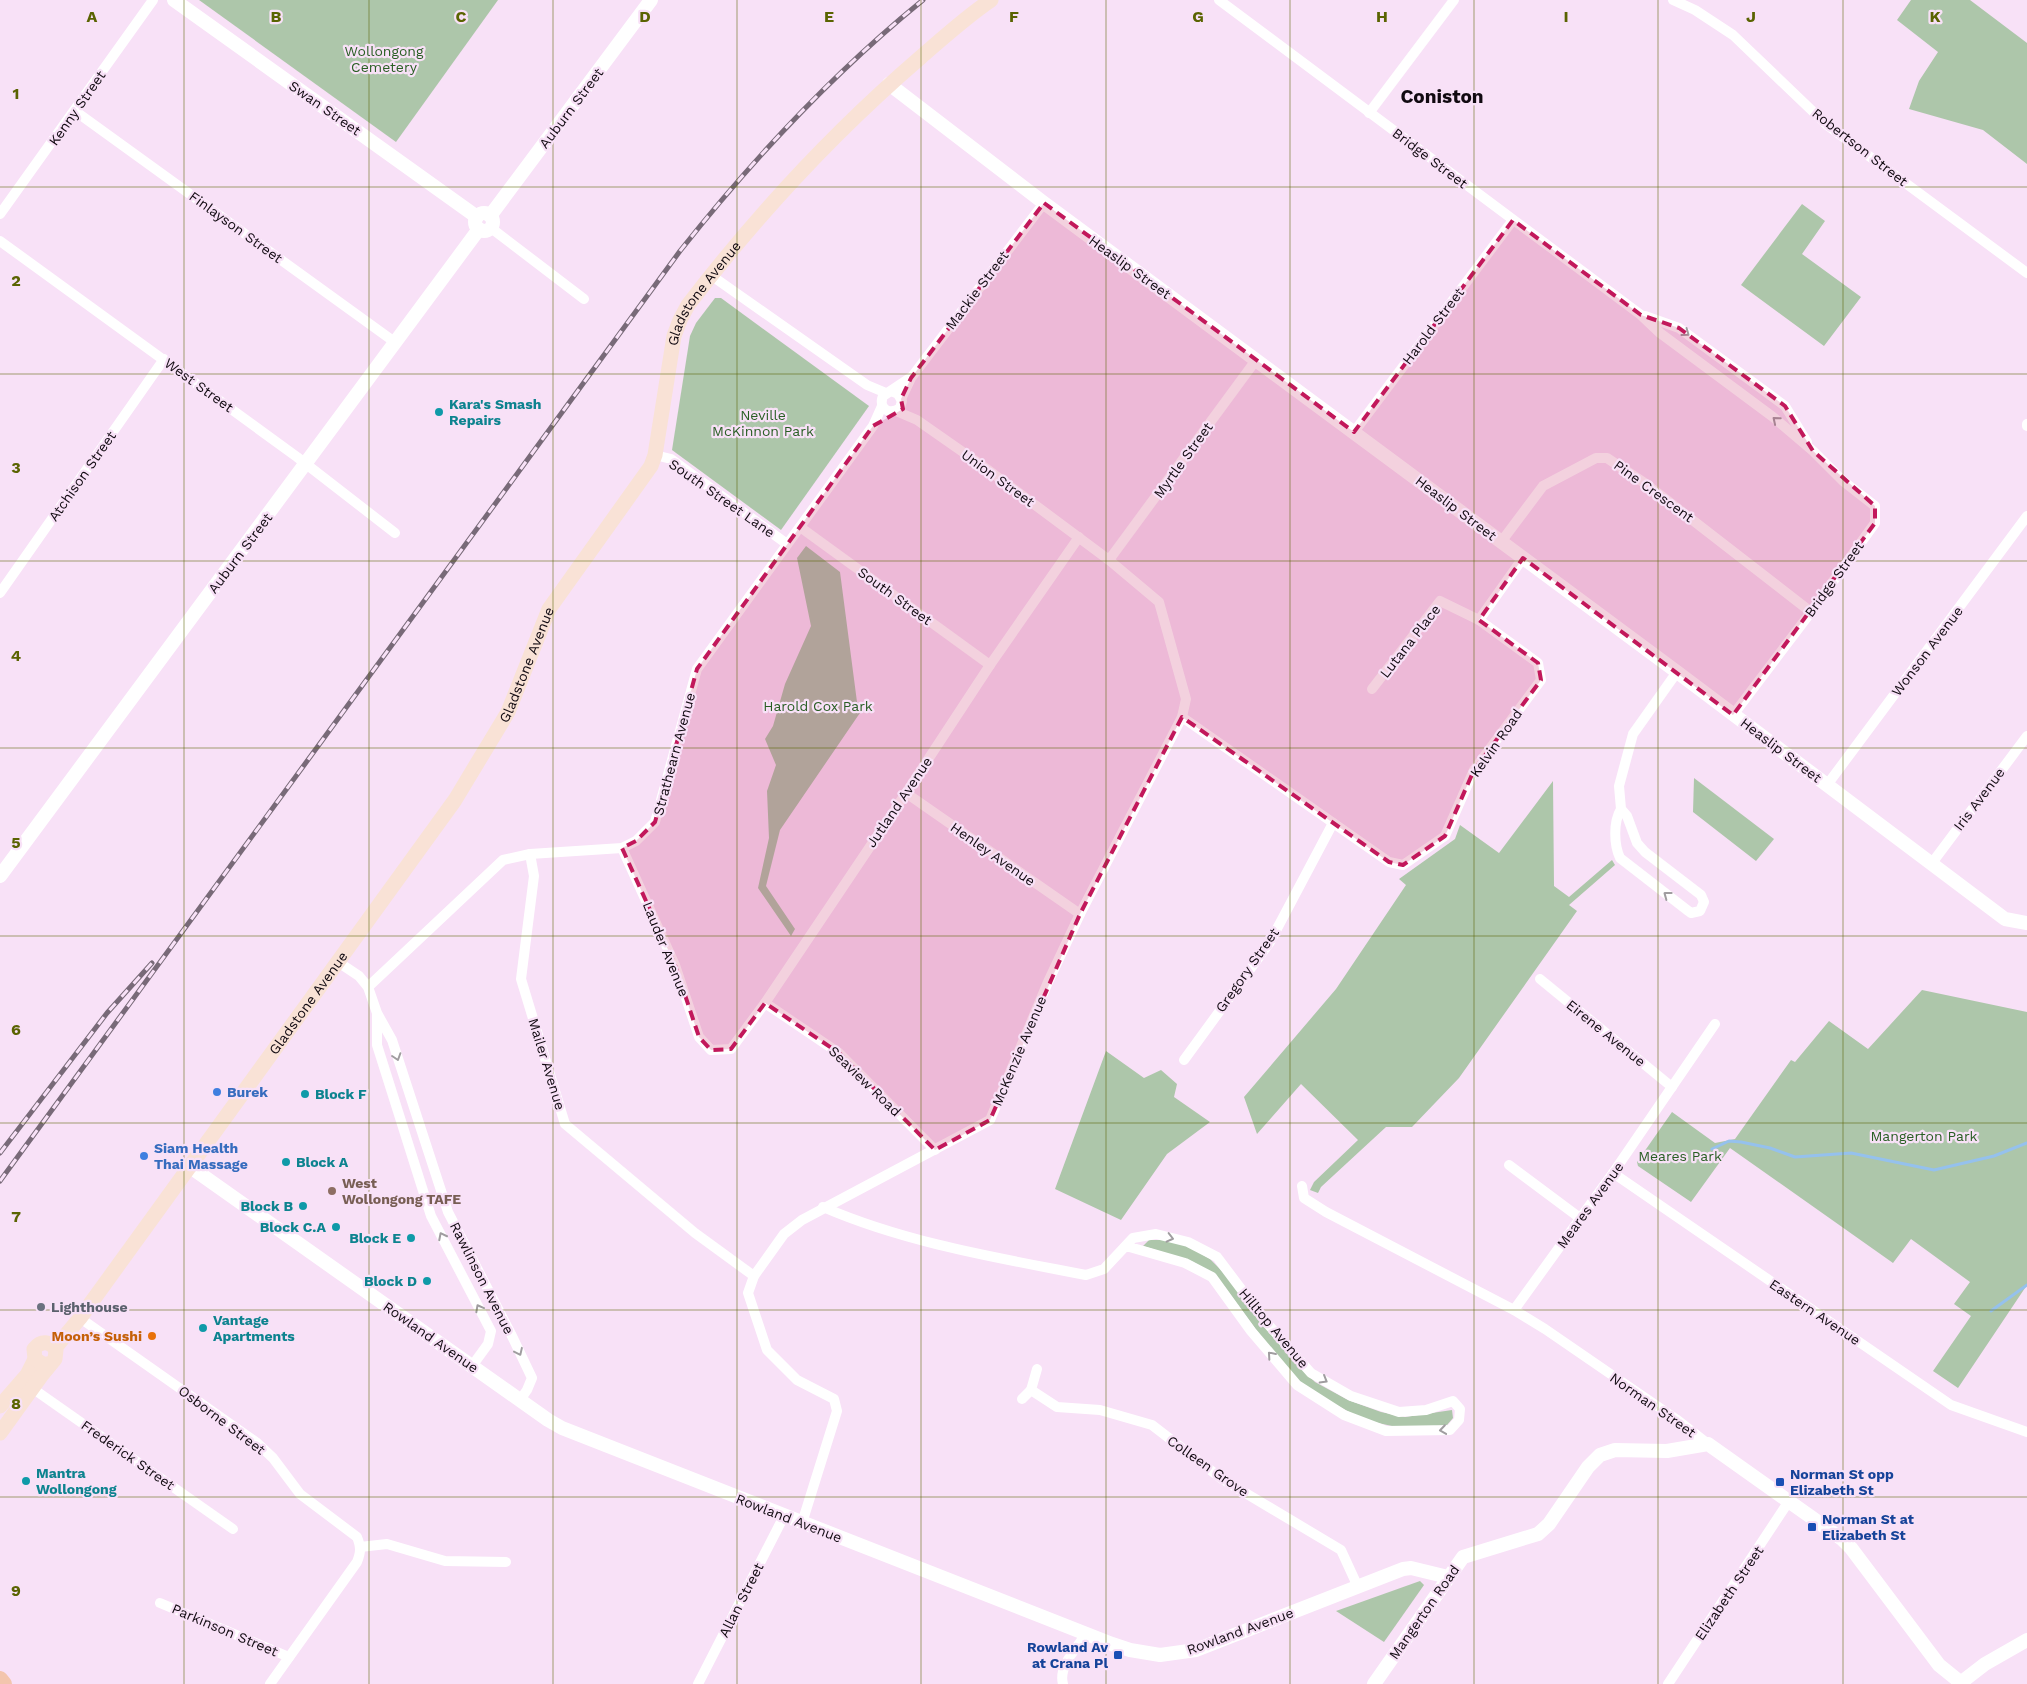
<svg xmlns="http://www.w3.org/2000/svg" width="2027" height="1684" font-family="'Work Sans',sans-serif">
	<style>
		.green { fill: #adc6aa }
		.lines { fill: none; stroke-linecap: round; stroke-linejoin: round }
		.stream { stroke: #95c1ed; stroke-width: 3 }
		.minor { stroke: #fff; stroke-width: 10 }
		.tertiary { stroke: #fff; stroke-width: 14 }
		.secondary { stroke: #f9e2d6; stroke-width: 15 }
		.primary { stroke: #f3c5ad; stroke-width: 16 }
		.rail-casing { stroke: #786a78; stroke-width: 5 }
		.rail { stroke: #f8e1f7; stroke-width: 3; stroke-dasharray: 9; stroke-linecap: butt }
		.oneway { stroke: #a09da0 }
		.marked { fill: #c2185b; fill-opacity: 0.2; stroke: #c2185b; stroke-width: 4; stroke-dasharray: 10 6; stroke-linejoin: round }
		.grid { fill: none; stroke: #5a6301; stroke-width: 1; stroke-opacity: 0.55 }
		.culture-dot { fill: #0f9aa8; stroke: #f8e1f7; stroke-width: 2 }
		.shop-dot { fill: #3f7fe0; stroke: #f8e1f7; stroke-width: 2 }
		.education-dot { fill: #8d6e63; stroke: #f8e1f7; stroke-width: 2 }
		.worship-dot { fill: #6b7280; stroke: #f8e1f7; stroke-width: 2 }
		.food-dot { fill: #e8710a; stroke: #f8e1f7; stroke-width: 2 }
		.transit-dot { fill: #1a4fb4; stroke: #f8e1f7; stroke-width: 2 }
		.labels { text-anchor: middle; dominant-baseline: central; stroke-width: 4.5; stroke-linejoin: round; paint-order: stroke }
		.park-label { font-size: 14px; fill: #285e23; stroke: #f8e1f7 }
		.street-label { font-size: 14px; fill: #110a11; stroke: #f8e1f7 }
		.culture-label { font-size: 14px; font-weight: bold; fill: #0d838f; stroke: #f8e1f7; text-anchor: start }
		.shop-label { font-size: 14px; font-weight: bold; fill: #366cbe; stroke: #f8e1f7; text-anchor: start }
		.education-label { font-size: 14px; font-weight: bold; fill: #785e54; stroke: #f8e1f7; text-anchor: start }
		.worship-label { font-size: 14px; font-weight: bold; fill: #5b616d; stroke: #f8e1f7; text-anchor: start }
		.food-label { font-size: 14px; font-weight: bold; fill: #c56008; stroke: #f8e1f7; text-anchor: end }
		.transit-label { font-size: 14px; font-weight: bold; fill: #164399; stroke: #f8e1f7; text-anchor: start }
		.district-label { font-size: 19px; font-weight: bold; fill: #110a11; stroke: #f8e1f7 }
		.grid-label { font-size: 16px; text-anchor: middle; font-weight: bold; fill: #5a6301; stroke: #f8e1f7; stroke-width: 4.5; stroke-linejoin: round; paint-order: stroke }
	</style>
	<rect width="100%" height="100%" fill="#f8e1f7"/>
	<!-- green -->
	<g class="green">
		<polygon points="199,0 498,0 396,142"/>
		<polygon points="1911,0 1970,0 2027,43 2027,164 1983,130 1909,109 1919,81 1938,52 1897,20"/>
		<polygon points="1802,204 1825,221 1802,254 1861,297 1824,346 1741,285"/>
		<polygon points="715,298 721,298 869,406 781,530 672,450 690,336 696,323"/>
		<polygon points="806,546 840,572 857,702 864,707 780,830 766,886 795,929 791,936 758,888 769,838 767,791 776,765 765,739 773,726 785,684 811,626 797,558"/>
		<polygon points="1694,778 1774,839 1756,861 1693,812"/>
		<polygon points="1553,781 1554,886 1569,897 1612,860 1615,865 1569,905 1577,911 1459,1078 1412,1127 1386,1127 1321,1187 1318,1193 1310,1190 1314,1182 1358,1140 1301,1084 1257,1134 1244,1097 1336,989 1406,885 1399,879 1455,839 1460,825 1499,853"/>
		<polygon points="1922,990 2027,1012 2027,1285 1958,1388 1933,1371 1971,1316 1954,1304 1970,1282 1911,1239 1893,1263 1730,1148 1691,1202 1638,1166 1637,1162 1672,1112 1715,1143 1735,1139 1791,1060 1795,1062 1829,1021 1868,1049"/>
		<polygon points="1106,1051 1144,1078 1161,1070 1177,1084 1174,1097 1210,1122 1167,1154 1121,1220 1055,1189"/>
		<polygon points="1149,1240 1164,1240 1188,1246 1210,1259 1230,1279 1299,1366 1315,1382 1348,1400 1381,1412 1405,1417 1452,1410 1453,1418 1447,1425 1425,1427 1392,1426 1364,1420 1327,1400 1297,1380 1266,1343 1215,1274 1191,1261 1143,1246"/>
		<polygon points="1420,1581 1424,1585 1384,1642 1336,1611"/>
	</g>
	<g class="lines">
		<!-- stream -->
		<g class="stream">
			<polyline points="1712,1149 1729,1141 1741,1142 1770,1148 1795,1157 1851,1153 1934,1170 1994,1156 2027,1143"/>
			<polyline points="1991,1311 2027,1285"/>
		</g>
		<!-- minor -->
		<g class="minor">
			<polyline points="1219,0 1641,315 1660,333 1773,417 1813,451 1843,481 1875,506 1875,523 1811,612 1733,715"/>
			<polyline points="1673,0 1695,10 1733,35 1827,125 2027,273"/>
			<polyline points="75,111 396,343"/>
			<polyline points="1369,113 1454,0"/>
			<polyline points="0,214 153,0"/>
			<polyline points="491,228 584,299"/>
			<polyline points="0,241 297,457 395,533"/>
			<polyline points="712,276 867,385 886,393"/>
			<polyline points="1645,316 1679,328 1785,406 1807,442"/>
			<path d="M891,391L898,394L902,401L900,408C889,416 878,408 883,396L910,378"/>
			<polyline points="901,399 911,378 1044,203"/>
			<polyline points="2027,424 2027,426"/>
			<polyline points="1354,432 1513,220"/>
			<polyline points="655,455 671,459 787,544"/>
			<polyline points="800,527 990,665"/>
			<polyline points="1501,542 1543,486 1596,458 1607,458 1646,484 1811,612"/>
			<polyline points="1109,560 1256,360"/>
			<polyline points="0,593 164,359"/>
			<polyline points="1372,689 1440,601 1479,620"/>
			<polyline points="1182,717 1389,862 1403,865 1445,836 1474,770 1541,680 1538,663 1479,620 1523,558"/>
			<polyline points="1827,785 2027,516"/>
			<polyline points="906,793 1080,914"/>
			<path d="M1621,809C1613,822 1614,845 1620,858L1687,910L1691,913L1700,911L1704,902L1701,895L1645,852L1637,843L1627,816L1621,809L1619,786L1633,734L1677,672"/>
			<polyline points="622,848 675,965 699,1037 711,1050 731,1049 765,1003 906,793 990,665 1079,537"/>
			<polyline points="530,854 534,876 521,979 565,1124 695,1233 754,1276"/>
			<polyline points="1932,863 2027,736"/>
			<polyline points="338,962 359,976 368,987 377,1013 392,1040 448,1212 511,1334 532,1378 527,1390 520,1400"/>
			<polyline points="1540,979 1672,1087"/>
			<polyline points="368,987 503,860 530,854 622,848 636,841 655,822 697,669 873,426 882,406"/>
			<polyline points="765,1003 839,1053 935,1150"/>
			<polyline points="377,1014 377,1045 431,1216 491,1331 488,1344 472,1366"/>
			<polyline points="1184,1060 1270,942 1333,823"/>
			<polyline points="1509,1165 1580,1218"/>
			<polyline points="1613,1173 1951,1405 2027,1432"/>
			<polyline points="1302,1186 1304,1198 1326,1212 1514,1310 1545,1329 1676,1419 1708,1444"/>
			<path d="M823,1207C906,1243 998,1258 1086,1275L1104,1269L1133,1238L1156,1234L1188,1242L1217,1257L1266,1322L1311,1373L1351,1396L1399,1412L1426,1410L1453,1401L1460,1409L1459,1420L1450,1430L1386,1431L1344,1415L1297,1385L1251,1331L1212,1277L1185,1263L1126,1246"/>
			<polyline points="1514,1310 1613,1173 1715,1024"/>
			<path d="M80,1318L256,1442L273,1458L300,1494L357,1537C361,1547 361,1552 357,1562L270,1684"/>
			<polyline points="1037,1369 1031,1390 1057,1407 1100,1410 1152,1425 1222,1479 1341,1550 1358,1587"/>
			<polyline points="29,1383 32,1388 233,1529"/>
			<polyline points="1022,1399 1031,1390"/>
			<polyline points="802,1523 837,1411 834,1399 797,1380 767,1350 748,1293 754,1276 784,1234 802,1220 990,1120 1048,982 1080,914 1182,717 1186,699 1159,602 1109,560 980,464 917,420 896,411"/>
			<polyline points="360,1547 387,1544 445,1561 506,1562"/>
			<polyline points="160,1603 289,1657"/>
			<polyline points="698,1684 784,1516"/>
			<path d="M1063,1684C1058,1666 1077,1648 1086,1634"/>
			<polyline points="1668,1684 1789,1501"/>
		</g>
		<!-- tertiary -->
		<g class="tertiary">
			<polyline points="174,0 477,217"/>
			<polyline points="889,84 1044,203 1677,672 2005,919 2027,923"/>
			<circle cx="484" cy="222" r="9"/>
			<polyline points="490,216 651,0"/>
			<polyline points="0,876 479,229"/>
			<polyline points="189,1166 548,1420 562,1428 1112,1644 1130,1650 1160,1655 1196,1650 1403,1569 1411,1568 1448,1577"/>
			<polyline points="1374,1684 1463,1557 1538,1534 1549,1524 1588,1467 1600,1455 1615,1450 1667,1451 1708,1444 1842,1539 1851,1548 1939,1665 1960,1682"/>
			<polyline points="1959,1684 1985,1664 2027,1640"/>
		</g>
		<!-- secondary -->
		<g class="secondary">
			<path id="s1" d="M55,1348L80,1318L455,800L508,712L549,609L651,466L655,455L674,336L680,320L688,305C757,215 835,131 921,57C944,37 966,17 991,0"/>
			<polyline points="0,1406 27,1375 35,1359"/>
			<path d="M0,1433L41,1376L55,1359L56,1350C51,1341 41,1340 34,1349L35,1359L44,1365L51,1363"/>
		</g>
		<!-- primary -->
		<polyline class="primary" points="0,1679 4,1684"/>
		<defs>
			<g id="rail">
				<polyline points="0,1153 107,1013 152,963"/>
				<path d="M0,1181L680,251C753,159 832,74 923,0"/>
			</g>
		</defs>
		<!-- rail casing -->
		<use href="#rail" class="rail-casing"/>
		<!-- rail -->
		<use href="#rail" class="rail"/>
	</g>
	<!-- one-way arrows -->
	<defs><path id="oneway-chevron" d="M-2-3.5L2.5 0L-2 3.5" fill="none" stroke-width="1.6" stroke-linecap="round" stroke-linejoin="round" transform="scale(1.25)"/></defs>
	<g class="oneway">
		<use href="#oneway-chevron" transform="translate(1686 333) rotate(36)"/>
		<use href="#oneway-chevron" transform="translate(1776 420) rotate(-140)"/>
		<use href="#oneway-chevron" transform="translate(1667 895) rotate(-143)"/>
		<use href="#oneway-chevron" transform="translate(397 1057) rotate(72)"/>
		<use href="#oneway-chevron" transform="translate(442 1236) rotate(-117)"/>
		<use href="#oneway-chevron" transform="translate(1170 1238) rotate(14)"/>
		<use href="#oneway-chevron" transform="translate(479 1308) rotate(-118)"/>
		<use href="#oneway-chevron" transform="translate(519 1352) rotate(65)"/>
		<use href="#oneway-chevron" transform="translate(1271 1355) rotate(-131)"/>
		<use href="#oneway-chevron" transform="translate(1324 1380) rotate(30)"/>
		<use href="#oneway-chevron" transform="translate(1443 1430) rotate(172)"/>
	</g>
	<!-- marked area -->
	<path class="marked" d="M1044,203L1354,432L1513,220L1641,315L1679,328L1785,406L1813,451L1875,506V523L1733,715L1523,558L1479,620L1538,663L1541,680L1474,770L1445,836L1403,865L1389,862L1182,717L1080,914L990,1120L935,1150L839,1053L765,1003L731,1049L711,1050L699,1037L675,965L622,848L636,841L655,822L697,669L873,426L903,409L901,399L911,378Z"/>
	<!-- grid -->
	<path class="grid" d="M184,0V1684M369,0V1684M553,0V1684M737,0V1684M921,0V1684M1106,0V1684M1290,0V1684M1474,0V1684M1658,0V1684M1843,0V1684M0,187H2027M0,374H2027M0,561H2027M0,748H2027M0,936H2027M0,1123H2027M0,1310H2027M0,1497H2027"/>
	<!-- markers -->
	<g class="culture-dot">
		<circle cx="439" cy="412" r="5"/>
		<circle cx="305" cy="1094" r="5"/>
		<circle cx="286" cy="1162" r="5"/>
		<circle cx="303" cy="1206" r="5"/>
		<circle cx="336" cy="1227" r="5"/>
		<circle cx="411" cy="1238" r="5"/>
		<circle cx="427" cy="1281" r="5"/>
		<circle cx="203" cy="1328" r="5"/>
		<circle cx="26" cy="1481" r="5"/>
	</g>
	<g class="shop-dot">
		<circle cx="217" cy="1092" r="5"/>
		<circle cx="144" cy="1156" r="5"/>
	</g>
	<circle class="education-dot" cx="332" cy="1191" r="5"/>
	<circle class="worship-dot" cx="41" cy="1307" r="5"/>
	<circle class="food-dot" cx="152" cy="1336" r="5"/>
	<g class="transit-dot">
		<rect x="1775" y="1477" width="10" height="10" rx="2.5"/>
		<rect x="1807" y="1522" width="10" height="10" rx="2.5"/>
		<rect x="1113" y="1650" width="10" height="10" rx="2.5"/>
	</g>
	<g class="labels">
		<!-- park labels -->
		<g class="park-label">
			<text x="384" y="51">Wollongong<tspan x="384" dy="16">Cemetery</tspan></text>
			<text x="763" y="415">Neville<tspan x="763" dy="16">McKinnon Park</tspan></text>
			<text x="818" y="706">Harold Cox Park</text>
			<text x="1924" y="1136">Mangerton Park</text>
			<text x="1680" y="1156">Meares Park</text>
		</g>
		<!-- street labels -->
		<g class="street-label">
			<text transform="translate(77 108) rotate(-55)">Kenny Street</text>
			<text transform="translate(325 108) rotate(35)">Swan Street</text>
			<text transform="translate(571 108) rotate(-53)">Auburn Street</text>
			<text transform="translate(1860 147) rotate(38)">Robertson Street</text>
			<text transform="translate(1430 158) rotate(37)">Bridge Street</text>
			<text transform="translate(236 227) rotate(36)">Finlayson Street</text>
			<text transform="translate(1130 267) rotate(36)">Heaslip Street</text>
			<text transform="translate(977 290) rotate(-53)">Mackie Street</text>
			<text stroke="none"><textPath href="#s1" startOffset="1252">Gladstone Avenue</textPath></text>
			<text transform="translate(1433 326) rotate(-53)">Harold Street</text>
			<text transform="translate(199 385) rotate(36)">West Street</text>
			<text transform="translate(1183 460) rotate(-54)">Myrtle Street</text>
			<text transform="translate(82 476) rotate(-55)">Atchison Street</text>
			<text transform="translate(998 478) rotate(36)">Union Street</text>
			<text transform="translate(1654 491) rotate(36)">Pine Crescent</text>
			<text transform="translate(722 498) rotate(35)">South Street Lane</text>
			<text transform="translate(1456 508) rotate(37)">Heaslip Street</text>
			<text transform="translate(240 553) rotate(-53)">Auburn Street</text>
			<text transform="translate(1834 579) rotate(-54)">Bridge Street</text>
			<text transform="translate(895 596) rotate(36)">South Street</text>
			<text transform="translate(1410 641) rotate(-52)">Lutana Place</text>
			<text transform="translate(1927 651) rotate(-53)">Wonson Avenue</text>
			<text stroke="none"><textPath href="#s1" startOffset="832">Gladstone Avenue</textPath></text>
			<text transform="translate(1496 743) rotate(-55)">Kelvin Road</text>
			<text transform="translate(1781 750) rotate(37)">Heaslip Street</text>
			<text transform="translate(674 754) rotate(-75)">Strathearn Avenue</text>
			<text transform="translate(1979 799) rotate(-53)">Iris Avenue</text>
			<text transform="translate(899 802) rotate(-56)">Jutland Avenue</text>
			<text transform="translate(993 854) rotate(35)">Henley Avenue</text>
			<text transform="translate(666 949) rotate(68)">Lauder Avenue</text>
			<text transform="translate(1247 970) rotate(-55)">Gregory Street</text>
			<text stroke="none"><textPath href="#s1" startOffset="428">Gladstone Avenue</textPath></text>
			<text transform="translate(1606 1033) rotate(39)">Eirene Avenue</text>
			<text transform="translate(1019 1051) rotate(-67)">McKenzie Avenue</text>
			<text transform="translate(547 1064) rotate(73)">Mailer Avenue</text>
			<text transform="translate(865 1081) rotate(44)">Seaview Road</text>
			<text transform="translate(1590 1205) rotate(-54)">Meares Avenue</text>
			<text transform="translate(482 1278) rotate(63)">Rawlinson Avenue</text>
			<text transform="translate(1815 1312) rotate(34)">Eastern Avenue</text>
			<text transform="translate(1274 1328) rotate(50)">Hilltop Avenue</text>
			<text transform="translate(431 1337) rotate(35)">Rowland Avenue</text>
			<text transform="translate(1653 1405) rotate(35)">Norman Street</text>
			<text transform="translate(222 1420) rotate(37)">Osborne Street</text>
			<text transform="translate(128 1455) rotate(35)">Frederick Street</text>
			<text transform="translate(1208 1466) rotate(35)">Colleen Grove</text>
			<text transform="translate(789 1518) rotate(21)">Rowland Avenue</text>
			<text transform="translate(1729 1593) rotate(-56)">Elizabeth Street</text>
			<text transform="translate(741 1600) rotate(-63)">Allan Street</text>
			<text transform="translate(1424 1612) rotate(-55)">Mangerton Road</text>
			<text transform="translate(225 1630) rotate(23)">Parkinson Street</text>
			<text transform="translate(1240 1631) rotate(-20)">Rowland Avenue</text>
		</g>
		<!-- culture labels -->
		<g class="culture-label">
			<text x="449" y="404">Kara's Smash<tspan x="449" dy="16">Repairs</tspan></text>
			<text x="315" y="1094">Block F</text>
			<text x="296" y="1162">Block A</text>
			<text x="293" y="1206" text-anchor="end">Block B</text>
			<text x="326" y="1227" text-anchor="end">Block C.A</text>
			<text x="401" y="1238" text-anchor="end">Block E</text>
			<text x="417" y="1281" text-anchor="end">Block D</text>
			<text x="213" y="1320">Vantage<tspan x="213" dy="16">Apartments</tspan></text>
			<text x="36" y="1473">Mantra<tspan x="36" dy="16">Wollongong</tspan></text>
		</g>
		<!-- shop labels -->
		<g class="shop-label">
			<text x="227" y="1092">Burek</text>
			<text x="154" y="1148">Siam Health<tspan x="154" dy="16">Thai Massage</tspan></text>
		</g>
		<!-- education labels -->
		<g class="education-label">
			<text x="342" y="1183">West<tspan x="342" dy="16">Wollongong TAFE</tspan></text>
		</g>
		<!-- worship labels -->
		<g class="worship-label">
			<text x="51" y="1307">Lighthouse</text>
		</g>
		<!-- food labels -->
		<g class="food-label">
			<text x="142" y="1336">Moon’s Sushi</text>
		</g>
		<!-- transit labels -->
		<g class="transit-label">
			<text x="1790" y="1474">Norman St opp<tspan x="1790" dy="16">Elizabeth St</tspan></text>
			<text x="1822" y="1519">Norman St at<tspan x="1822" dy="16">Elizabeth St</tspan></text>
			<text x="1108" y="1647" text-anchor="end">Rowland Av<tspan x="1108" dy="16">at Crana Pl</tspan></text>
		</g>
		<!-- district labels -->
		<g class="district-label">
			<text x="1442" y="96">Coniston</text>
		</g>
	</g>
	<g class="grid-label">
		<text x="92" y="22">A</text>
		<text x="276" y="22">B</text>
		<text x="461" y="22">C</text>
		<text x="645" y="22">D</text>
		<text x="829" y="22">E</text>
		<text x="1014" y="22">F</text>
		<text x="1198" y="22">G</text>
		<text x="1382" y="22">H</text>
		<text x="1566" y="22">I</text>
		<text x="1751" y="22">J</text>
		<text x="1935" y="22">K</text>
		<text x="16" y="99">1</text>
		<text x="16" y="286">2</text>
		<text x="16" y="473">3</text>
		<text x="16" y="661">4</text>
		<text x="16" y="848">5</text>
		<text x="16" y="1035">6</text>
		<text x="16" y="1222">7</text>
		<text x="16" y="1409">8</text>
		<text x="16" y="1596">9</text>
	</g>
</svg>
